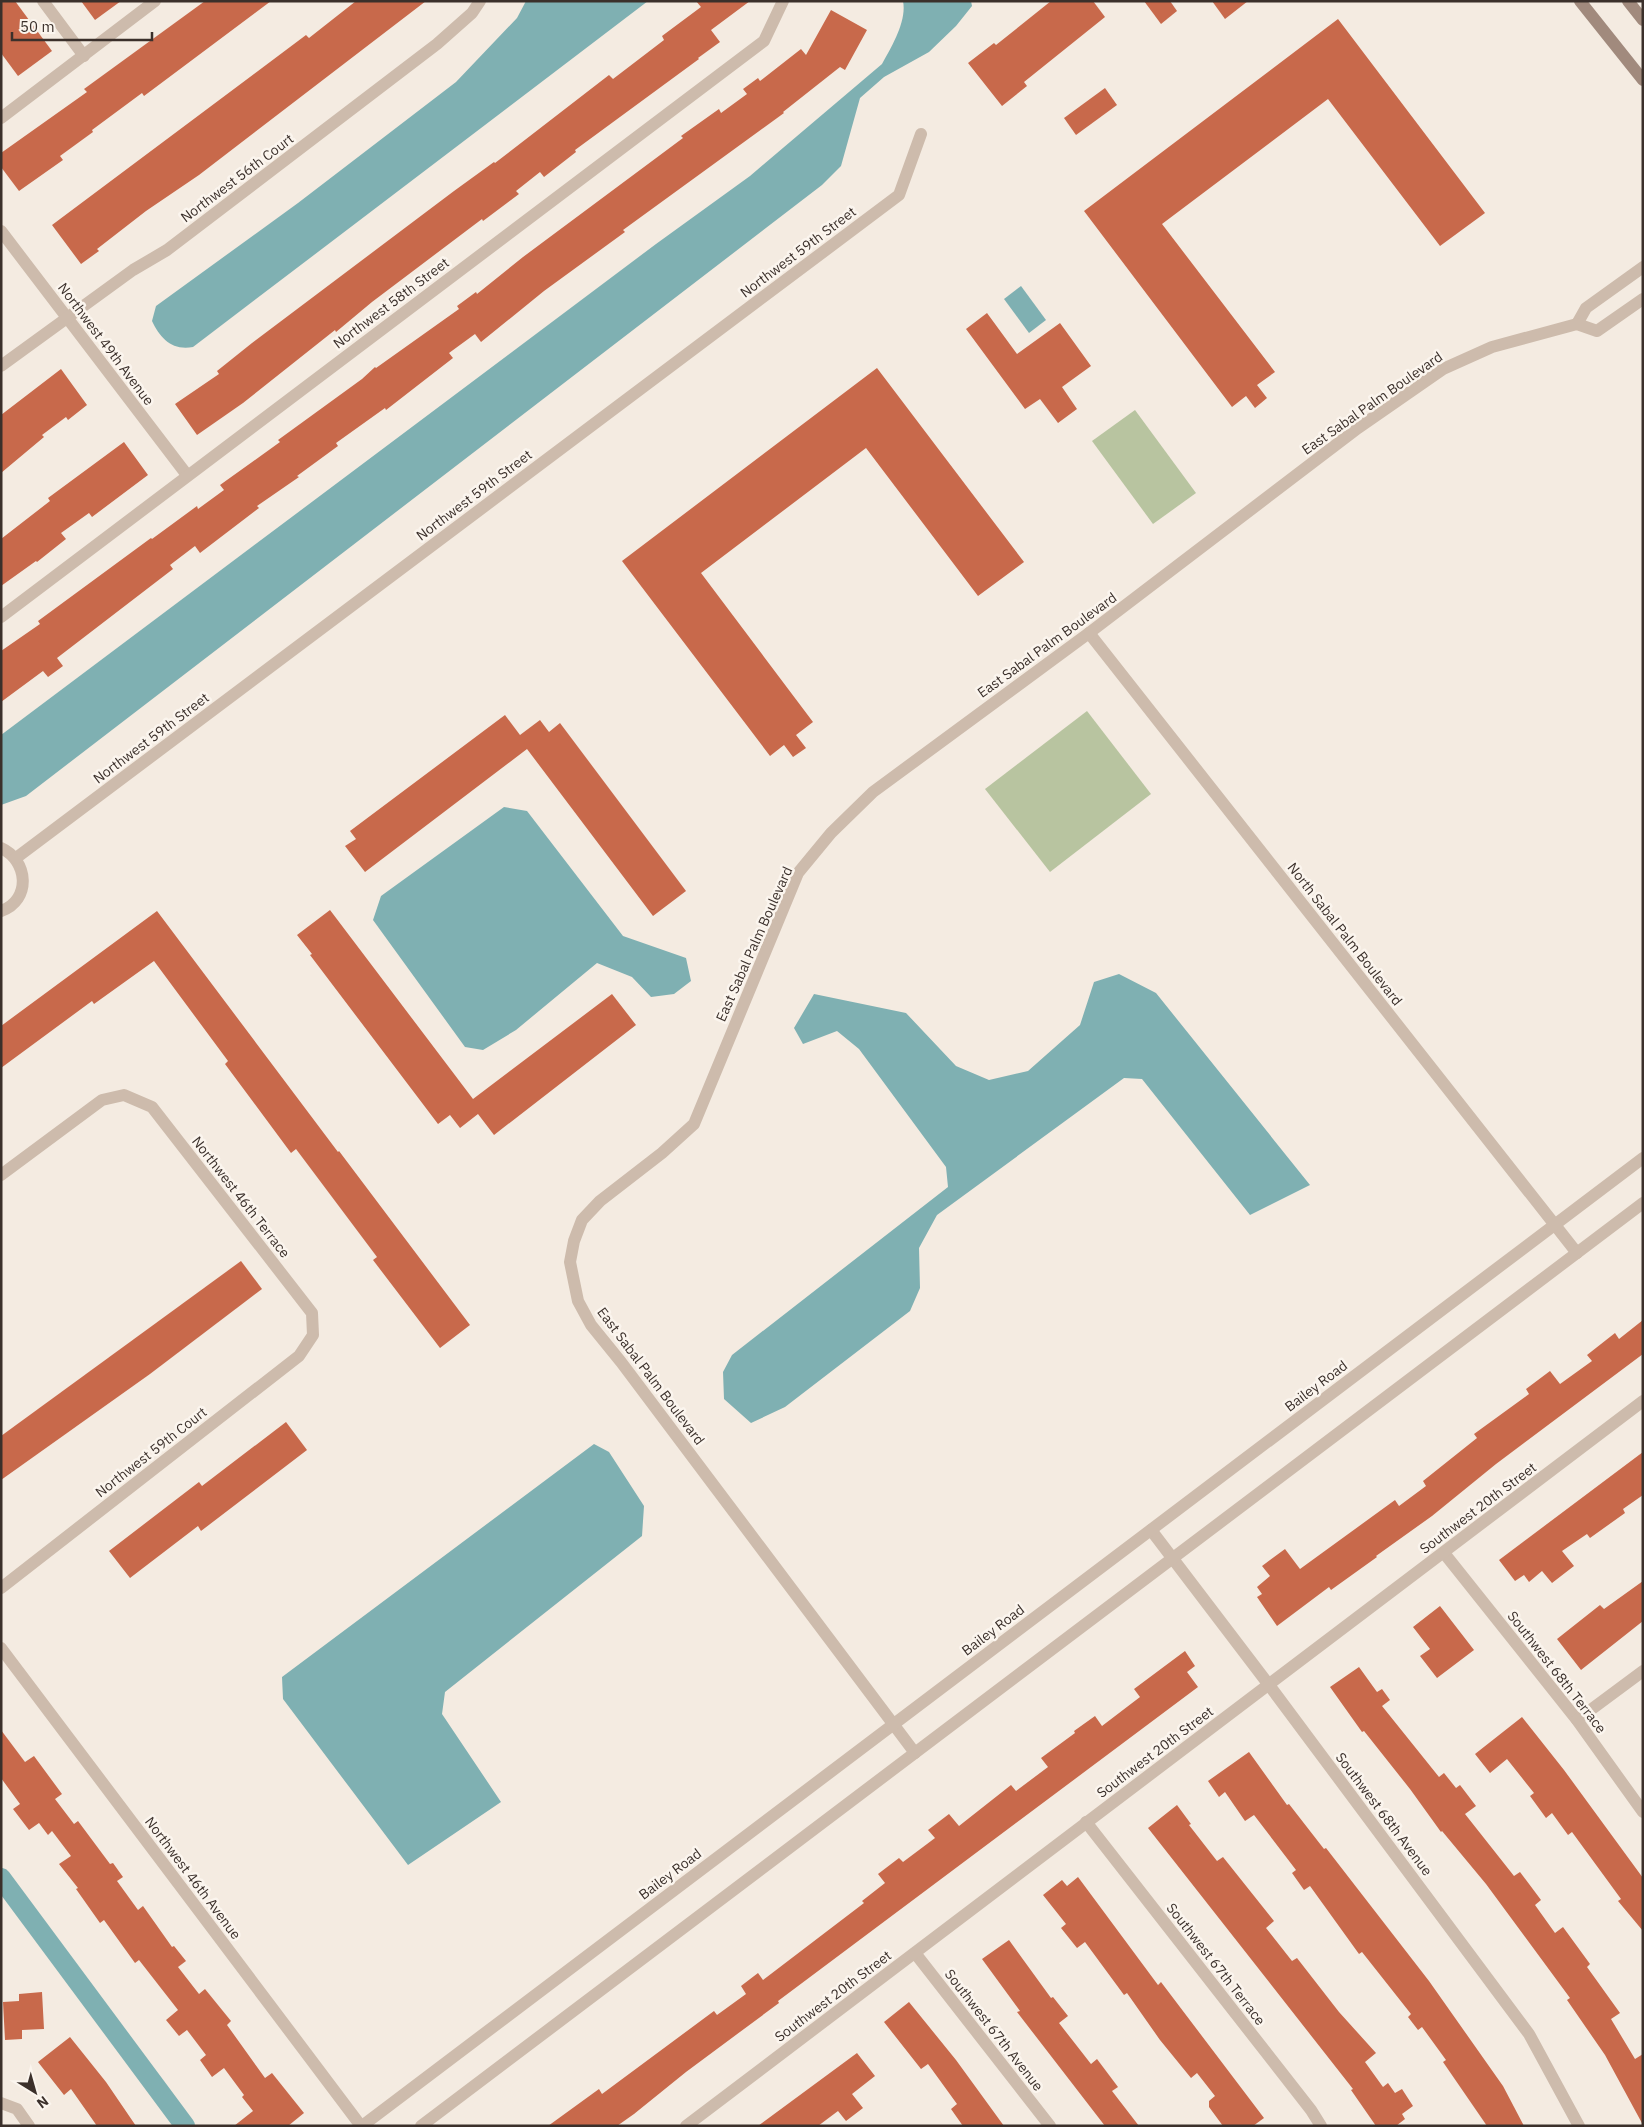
<svg xmlns="http://www.w3.org/2000/svg" width="1644" height="2127" font-family="'IBM Plex Sans',sans-serif">
	<style>
		.green { fill: #b8c4a0 }
		.water { fill: #7fb0b2 }
		.lines { fill: none; stroke-linecap: round; stroke-linejoin: round }
		.canal { stroke: #7fb0b2; stroke-width: 20 }
		.building { fill: #c8694b }
		.minor { stroke: #cdbbac; stroke-width: 12 }
		.tertiary { stroke: #cdbbac; stroke-width: 12 }
		.secondary { stroke: #a18a7d; stroke-width: 12 }
		.labels { text-anchor: middle; dominant-baseline: central; stroke-width: 5; stroke-linejoin: round; paint-order: stroke }
		.street-label { font-size: 14px; fill: #3b302b; stroke: #fbf5ee }
	</style>
	<rect width="100%" height="100%" fill="#f4ebe1"/>
	<!-- green -->
	<g class="green">
		<polygon points="1135,410 1196,493 1153,524 1092,441"/>
		<polygon points="1087,711 1151,794 1050,872 985,789"/>
	</g>
	<!-- water -->
	<g class="water">
		<path d="M526,1H648L193,347C172,351 160,338 152,321L156,306L298,203L456,82L517,18Z"/>
		<path d="M903,1H971L972,6L956,26L929,52L884,77L860,98L841,166L822,185L26,796L1,805V735L656,244L750,176L882,64C892,46 907,21 903,1Z"/>
		<polygon points="1021,286 1046,320 1029,333 1004,299"/>
		<polygon points="504,807 527,811 623,936 686,958 691,981 674,994 651,997 632,977 597,963 516,1030 483,1050 465,1047 373,920 381,896"/>
		<polygon points="1119,974 1156,993 1310,1185 1250,1215 1142,1079 1124,1078 937,1215 919,1248 920,1288 910,1311 785,1407 751,1423 724,1399 723,1372 732,1355 948,1187 946,1167 859,1049 837,1031 803,1044 794,1028 814,994 906,1013 956,1066 989,1080 1028,1071 1080,1025 1094,982"/>
		<polygon points="594,1444 609,1452 644,1506 642,1536 445,1692 442,1714 501,1802 408,1865 283,1699 282,1677"/>
	</g>
	<g class="lines">
		<!-- canal -->
		<polyline class="canal" points="1,1878 185,2126"/>
	</g>
	<!-- building -->
	<g class="building">
		<polygon points="1,1 15,1 52,51 18,76 1,53"/>
		<polygon points="81,1 121,1 95,20"/>
		<polygon points="205,1 271,1 144,96 142,93 92,130 93,132 60,156 63,160 19,191 1,167 1,153 87,92 84,89"/>
		<polygon points="356,1 426,1 199,175 146,211 97,249 99,251 81,264 52,225 306,35 309,38"/>
		<polygon points="696,1 750,1 711,30 720,42 698,58 699,59 575,150 576,152 544,177 540,172 516,191 519,194 483,221 482,219 372,302 336,332 335,330 243,403 197,435 175,404 219,374 217,371 252,343 454,191 494,162 495,163 609,75 613,79 664,40 662,36 701,7"/>
		<polygon points="1051,1 1093,1 1105,17 1024,82 1027,86 1002,106 968,63 994,43 996,45"/>
		<polygon points="1144,1 1170,1 1177,11 1161,24"/>
		<polygon points="1212,1 1248,1 1225,19"/>
		<polygon points="831,10 867,30 845,70 840,67 783,112 784,113 623,230 625,232 544,291 481,342 475,334 449,353 453,358 386,410 385,408 336,443 338,446 297,476 299,477 257,506 259,508 200,553 195,546 170,565 173,569 57,658 63,666 48,677 43,671 1,702 1,651 40,624 38,621 151,538 152,539 197,506 198,509 224,490 220,485 280,442 278,440 362,379 375,367 376,368 459,309 457,306 476,292 477,294 523,257 683,138 681,136 719,109 721,113 747,94 743,89 758,78 760,81 801,49 806,55"/>
		<polygon points="1338,19 1485,213 1440,246 1328,99 1162,224 1275,372 1257,385 1267,398 1255,408 1246,396 1232,407 1084,211"/>
		<polygon points="1105,88 1117,105 1076,135 1064,118"/>
		<polygon points="987,313 1017,354 1060,323 1091,366 1062,387 1077,409 1058,423 1040,399 1025,409 966,329"/>
		<polygon points="877,368 1024,562 978,596 866,448 701,573 813,722 796,735 806,748 793,757 784,745 770,756 622,561"/>
		<polygon points="61,369 87,405 68,420 66,417 42,435 44,437 1,473 1,415"/>
		<polygon points="124,442 148,475 92,517 89,513 61,533 66,539 37,562 36,561 1,586 1,539 50,501 48,498"/>
		<polygon points="505,715 520,735 540,720 549,732 560,723 686,891 653,916 527,749 365,872 345,846 356,839 350,831"/>
		<polygon points="330,910 473,1099 612,994 636,1025 494,1135 478,1114 460,1128 450,1115 438,1124 310,955 312,954 297,935"/>
		<polygon points="157,911 338,1152 339,1151 470,1325 440,1348 373,1260 377,1257 296,1149 291,1153 225,1064 228,1061 154,961 94,1004 92,1001 1,1068 1,1026"/>
		<polygon points="241,1261 262,1289 150,1374 1,1480 1,1436"/>
		<polygon points="1643,1320 1643,1354 1496,1464 1432,1516 1376,1556 1377,1557 1331,1590 1329,1587 1277,1626 1257,1597 1262,1594 1257,1587 1270,1576 1262,1566 1285,1549 1300,1569 1395,1500 1399,1506 1426,1486 1423,1481 1477,1438 1474,1434 1529,1394 1526,1389 1550,1371 1560,1384 1592,1361 1587,1355 1615,1333 1619,1339"/>
		<polygon points="286,1422 307,1450 201,1531 198,1526 130,1578 109,1551 199,1482 202,1486"/>
		<polygon points="1643,1452 1643,1495 1623,1509 1625,1513 1590,1538 1587,1534 1562,1551 1574,1566 1552,1583 1542,1571 1529,1582 1524,1575 1515,1581 1499,1560"/>
		<polygon points="1643,1581 1643,1621 1581,1670 1557,1639 1600,1605 1604,1609"/>
		<polygon points="1440,1606 1474,1650 1437,1678 1420,1656 1430,1649 1413,1627"/>
		<polygon points="1185,1651 1195,1666 1187,1672 1198,1687 778,2001 779,2003 686,2072 634,2114 617,2126 548,2126 599,2089 602,2094 714,2011 717,2015 746,1994 741,1986 758,1973 763,1980 864,1903 862,1901 885,1883 878,1874 899,1858 903,1862 935,1838 928,1830 949,1814 959,1826 1011,1785 1016,1791 1048,1767 1041,1758 1075,1733 1074,1731 1095,1716 1102,1726 1140,1697 1134,1689"/>
		<polygon points="1359,1667 1377,1692 1382,1689 1390,1700 1382,1706 1439,1777 1444,1773 1456,1788 1460,1785 1476,1806 1465,1814 1514,1876 1520,1872 1541,1900 1535,1905 1555,1933 1563,1927 1590,1964 1587,1967 1620,2013 1611,2019 1635,2059 1643,2054 1643,2125 1605,2055 1567,2000 1570,1998 1486,1884 1442,1831 1441,1832 1410,1789 1364,1731 1362,1732 1330,1687"/>
		<polygon points="1522,1717 1564,1770 1643,1878 1643,1931 1618,1901 1621,1899 1572,1832 1568,1835 1552,1813 1546,1818 1530,1796 1534,1793 1507,1759 1490,1773 1475,1754"/>
		<polygon points="1,1730 25,1762 34,1756 62,1794 55,1799 74,1824 78,1821 110,1864 113,1863 123,1877 117,1881 138,1910 143,1906 172,1947 174,1946 186,1961 178,1967 199,1994 205,1989 231,2021 227,2025 265,2078 272,2073 304,2113 288,2126 234,2126 253,2111 242,2097 244,2095 224,2068 212,2077 200,2060 206,2055 187,2030 179,2036 166,2020 178,2010 139,1960 135,1963 104,1920 100,1923 76,1889 78,1888 59,1864 71,1856 52,1831 48,1835 39,1823 29,1830 13,1809 20,1804 1,1778"/>
		<polygon points="1249,1752 1287,1805 1289,1804 1324,1849 1326,1848 1429,1981 1503,2086 1524,2126 1487,2126 1443,2062 1446,2060 1422,2027 1418,2030 1408,2017 1411,2014 1362,1952 1359,1954 1310,1886 1304,1890 1292,1873 1296,1870 1254,1815 1245,1821 1225,1792 1219,1797 1208,1781"/>
		<polygon points="1177,1805 1191,1824 1189,1825 1217,1861 1223,1857 1274,1921 1266,1928 1292,1961 1297,1958 1339,2012 1376,2053 1365,2062 1383,2087 1388,2083 1395,2093 1402,2089 1413,2106 1402,2114 1405,2119 1396,2126 1376,2126 1351,2090 1353,2089 1148,1828"/>
		<polygon points="1078,1877 1158,1985 1161,1982 1264,2118 1253,2126 1223,2126 1209,2107 1209,2101 1215,2096 1197,2073 1191,2078 1160,2040 1127,1993 1124,1995 1085,1942 1077,1948 1061,1928 1066,1924 1043,1895 1062,1880 1067,1886"/>
		<polygon points="1009,1940 1051,1998 1053,1997 1068,2016 1059,2023 1091,2064 1097,2059 1118,2087 1112,2091 1139,2126 1105,2126 1017,2012 1020,2011 982,1959"/>
		<polygon points="42,1992 44,2029 22,2030 22,2039 5,2040 3,2002 19,2001 19,1994"/>
		<polygon points="909,2002 956,2060 1004,2126 963,2126 951,2109 957,2104 928,2064 921,2069 884,2022"/>
		<polygon points="70,2037 106,2082 136,2126 97,2126 71,2089 64,2095 38,2062"/>
		<polygon points="857,2053 875,2076 852,2094 863,2108 846,2121 838,2111 818,2126 758,2126"/>
	</g>
	<g class="lines">
		<!-- minor -->
		<g class="minor">
			<polyline points="43,1 84,56"/>
			<polyline points="1,118 155,1"/>
			<polyline points="1,231 187,475"/>
			<polyline points="1577,324 1586,308 1643,267"/>
			<polyline points="1,366 133,270 167,250 437,44 472,13 480,1"/>
			<polyline points="1,617 764,41 783,1"/>
			<polyline points="1089,633 1577,1253"/>
			<path d="M1,848C28,860 32,900 1,911"/>
			<polyline points="16,858 899,195 921,134"/>
			<polyline points="1,1175 102,1100 124,1095 152,1107 312,1313 313,1335 299,1356 1,1588"/>
			<polyline points="1151,1530 1269,1685 1529,2034 1579,2126"/>
			<polyline points="1444,1553 1577,1720 1643,1812"/>
			<polyline points="1,1648 361,2126"/>
			<polyline points="1577,1720 1643,1671"/>
			<polyline points="915,1753 621,1362 591,1325 578,1301 570,1262 574,1241 582,1220 600,1201 662,1153 694,1124 798,873 831,833 873,792 1089,633 1358,428 1443,369 1492,347 1577,324 1597,331 1643,299"/>
			<polyline points="1086,1822 1311,2110 1321,2126"/>
			<polyline points="915,1953 1050,2126"/>
			<polyline points="1,2103 17,2109 29,2126"/>
			<polyline points="686,2126 1643,1401"/>
		</g>
		<!-- tertiary -->
		<g class="tertiary">
			<polyline points="362,2126 1643,1158"/>
			<polyline points="421,2126 1643,1203"/>
		</g>
		<!-- secondary -->
		<g class="secondary">
			<polyline points="1580,1 1643,80"/>
			<polyline points="1628,1 1643,20"/>
		</g>
	</g>
	<g class="labels">
		<!-- street labels -->
		<g class="street-label">
			<text transform="translate(237 178) rotate(-37)">Northwest 56th Court</text>
			<text transform="translate(798 252) rotate(-37)">Northwest 59th Street</text>
			<text transform="translate(391 303) rotate(-37)">Northwest 58th Street</text>
			<text transform="translate(106 344) rotate(53)">Northwest 49th Avenue</text>
			<text transform="translate(1372 403) rotate(-35)">East Sabal Palm Boulevard</text>
			<text transform="translate(474 495) rotate(-37)">Northwest 59th Street</text>
			<text transform="translate(1047 645) rotate(-36)">East Sabal Palm Boulevard</text>
			<text transform="translate(151 738) rotate(-37)">Northwest 59th Street</text>
			<text transform="translate(1345 934) rotate(52)">North Sabal Palm Boulevard</text>
			<text transform="translate(754 944) rotate(-66)">East Sabal Palm Boulevard</text>
			<text transform="translate(241 1197) rotate(52)">Northwest 46th Terrace</text>
			<text transform="translate(651 1376) rotate(53)">East Sabal Palm Boulevard</text>
			<text transform="translate(1316 1386) rotate(-37)">Bailey Road</text>
			<text transform="translate(151 1452) rotate(-38)">Northwest 59th Court</text>
			<text transform="translate(1478 1508) rotate(-37)">Southwest 20th Street</text>
			<text transform="translate(993 1630) rotate(-37)">Bailey Road</text>
			<text transform="translate(1557 1672) rotate(52)">Southwest 68th Terrace</text>
			<text transform="translate(1155 1752) rotate(-37)">Southwest 20th Street</text>
			<text transform="translate(1384 1814) rotate(53)">Southwest 68th Avenue</text>
			<text transform="translate(670 1874) rotate(-37)">Bailey Road</text>
			<text transform="translate(193 1878) rotate(53)">Northwest 46th Avenue</text>
			<text transform="translate(1216 1964) rotate(52)">Southwest 67th Terrace</text>
			<text transform="translate(833 1996) rotate(-37)">Southwest 20th Street</text>
			<text transform="translate(994 2030) rotate(52)">Southwest 67th Avenue</text>
		</g>
	</g>
	<!-- border -->
	<rect width="1644" height="2127" fill="none" stroke="#3b302b" stroke-width="5"/>
	<!-- north arrow -->
	<g transform="translate(35 2092) rotate(143)" stroke="#fbf5ee" stroke-width="4" paint-order="stroke">
	<path d="M0-4L9 19L0 12L-9 19Z" fill="#3b302b"/>
	<text y="-8" font-size="14" font-weight="bold" text-anchor="middle" fill="#3b302b">N</text>
	</g>
	<!-- scale -->
	<path d="M12 32v8h140v-8" fill="none" stroke="#3b302b" stroke-width="2.5"/>
	<text x="20" y="32" font-size="15" fill="#3b302b" stroke="#fbf5ee" stroke-width="4" paint-order="stroke">50 m</text>
</svg>
